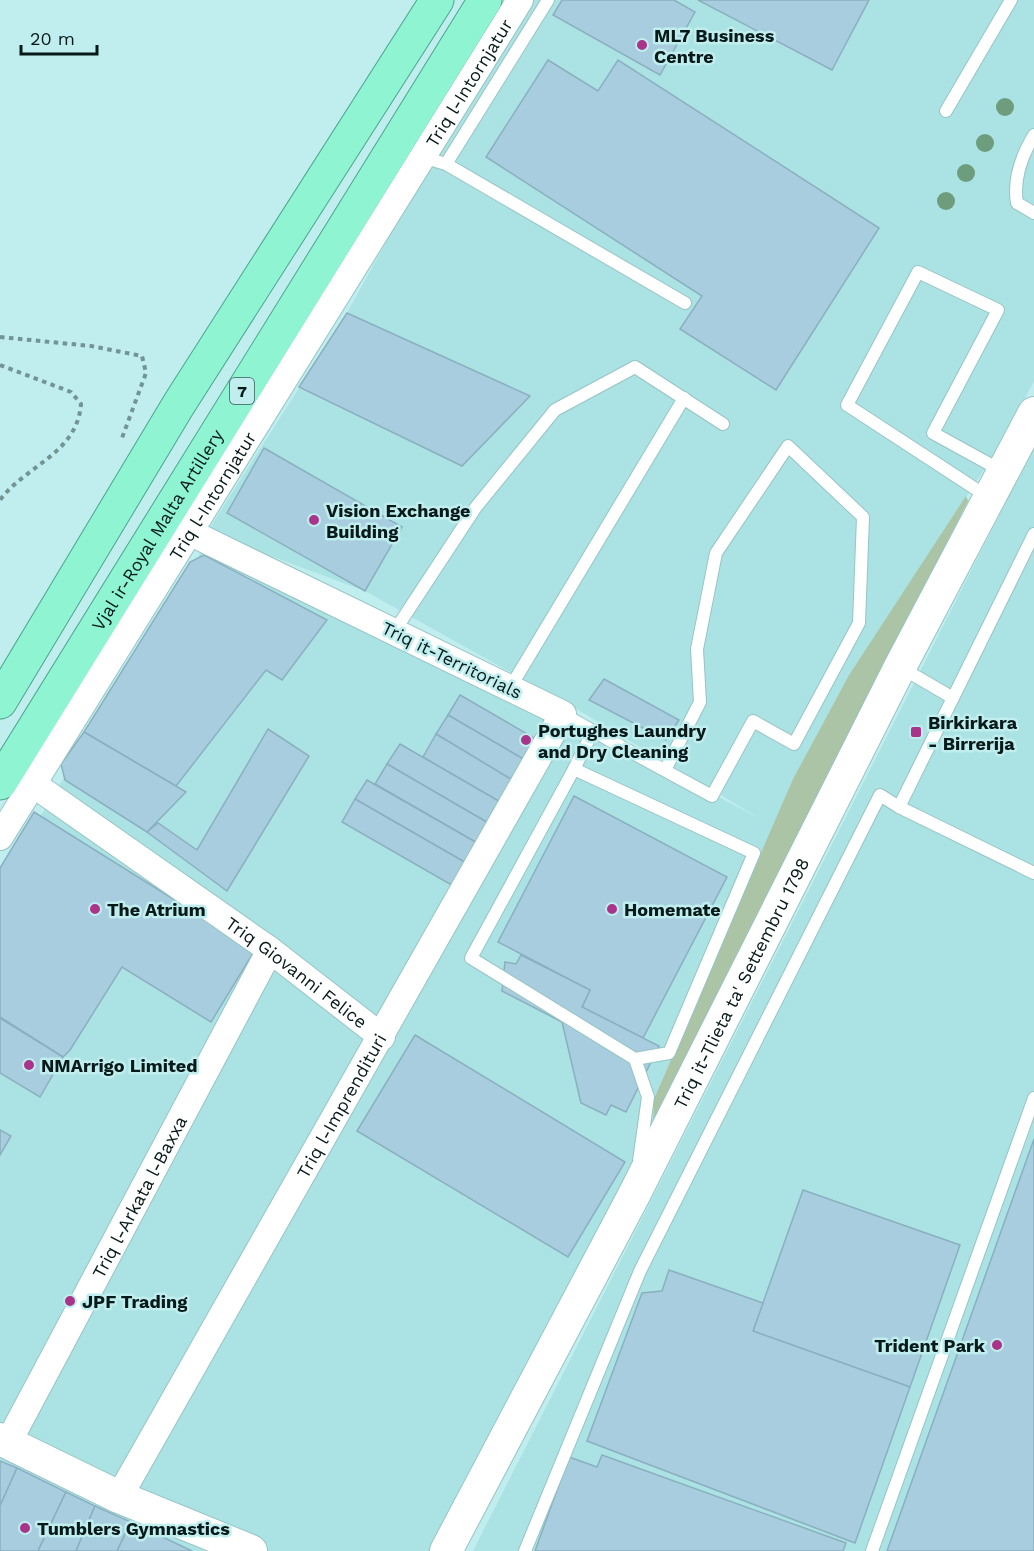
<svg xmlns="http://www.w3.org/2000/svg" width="1034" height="1551" font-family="'Work Sans',sans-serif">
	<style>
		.built { fill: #abe2e3; fill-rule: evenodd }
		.green { fill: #abc4a5 }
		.building { fill: #a7cdde; stroke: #8ab0c0; stroke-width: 1.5 }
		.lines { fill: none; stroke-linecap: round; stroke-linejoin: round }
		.service-casing { stroke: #97c4c4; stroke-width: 14 }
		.minor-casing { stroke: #97c4c4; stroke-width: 28 }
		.tertiary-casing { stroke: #97c4c4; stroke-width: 34 }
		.trunk-casing { stroke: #4ca68a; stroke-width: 35 }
		.path { stroke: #729495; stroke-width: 4; stroke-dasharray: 4.5 4.5; stroke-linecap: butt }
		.service { stroke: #fff; stroke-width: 12 }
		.minor { stroke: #fff; stroke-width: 26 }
		.tertiary { stroke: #fff; stroke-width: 32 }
		.trunk { stroke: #8ef4d2; stroke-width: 33 }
		.tree { fill: #6e9d7d }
		.poi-dot { fill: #ab348b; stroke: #c0eeef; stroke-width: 2 }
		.labels { text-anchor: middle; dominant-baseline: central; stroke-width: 5; stroke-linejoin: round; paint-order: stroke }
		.shield { fill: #c0eeef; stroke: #3e5959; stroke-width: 1.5 }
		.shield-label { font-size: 16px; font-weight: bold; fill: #071919 }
		.poi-label { font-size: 18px; font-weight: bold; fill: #071919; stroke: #c0eeef; text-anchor: start }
		.street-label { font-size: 18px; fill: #071919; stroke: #c0eeef }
	</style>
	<rect width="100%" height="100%" fill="#c0eeef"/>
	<!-- built -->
	<g class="built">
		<path d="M534,0H1034V381L995,453L849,675L793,779L654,1099L653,1125L431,1551H0V882L197,561L207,532L347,313L419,182ZM214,535L365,591L580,711L759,818Z"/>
		<polygon points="1034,447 1034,1551 473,1551"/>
	</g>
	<!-- green -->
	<polygon class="green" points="966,496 968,501 653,1125 654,1099 793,779 849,675"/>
	<!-- building -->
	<g class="building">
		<polygon points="562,0 674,0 695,12 660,75 553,15"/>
		<polygon points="698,0 869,0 832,70"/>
		<polygon points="548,60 598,91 618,60 879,228 776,390 680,329 702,296 486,157"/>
		<polygon points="347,313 530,396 462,466 299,387"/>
		<polygon points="264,448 402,527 365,591 227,513"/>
		<polygon points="204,555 327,620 282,680 266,670 176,786 84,732 190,562"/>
		<polygon points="604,679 679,720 666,740 589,700"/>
		<polygon points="460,695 536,739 525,760 448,715"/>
		<polygon points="448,715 525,760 514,781 436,734"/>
		<polygon points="268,729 309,756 227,891 147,832 158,823 197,850"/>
		<polygon points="84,732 186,792 147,832 65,780 61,764"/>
		<polygon points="436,734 514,781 502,803 423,757"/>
		<polygon points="400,744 502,803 490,824 387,764"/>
		<polygon points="387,764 490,824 479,844 375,784"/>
		<polygon points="367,780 479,844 468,864 355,799"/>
		<polygon points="574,796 727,877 643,1038 582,1007 590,990 498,942"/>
		<polygon points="355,799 468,864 455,887 342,822"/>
		<polygon points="34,812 255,950 211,1022 122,967 70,1050 63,1057 0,1017 0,868"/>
		<polygon points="521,955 590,990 582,1007 659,1046 626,1112 611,1105 606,1115 581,1103 562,1022 502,991 505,962 516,964"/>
		<polygon points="0,1018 63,1057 40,1097 0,1073"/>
		<polygon points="415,1035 625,1162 568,1257 357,1131"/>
		<polygon points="0,1130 11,1136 0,1155"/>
		<polygon points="1034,1139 1034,1551 887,1551"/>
		<polygon points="803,1190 960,1245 910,1387 753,1331"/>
		<polygon points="669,1270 763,1303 753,1331 910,1387 855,1543 587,1441 642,1293 662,1291"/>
		<polygon points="602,1455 846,1543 843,1551 535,1551 569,1457 597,1467"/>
		<polygon points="0,1461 17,1468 0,1506"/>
		<polygon points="17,1468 66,1492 38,1551 0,1551 0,1506"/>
		<polygon points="66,1492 95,1506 76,1551 38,1551"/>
		<polygon points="95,1506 131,1522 117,1551 76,1551"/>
		<polygon points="131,1522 192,1551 117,1551"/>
	</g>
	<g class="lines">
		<defs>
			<g id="service">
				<polyline points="946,111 1011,0"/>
				<path d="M1034,135C1022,155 1013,179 1017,203L1034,213"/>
				<polyline points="422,157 446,164 685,303"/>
				<polyline points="446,164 548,0"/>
				<polyline points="988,497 847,405 918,272 998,310 933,433 1002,471"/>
				<polyline points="1034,534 899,807 1034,873"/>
				<polyline points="394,632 476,507 555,410 635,367 723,424"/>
				<polyline points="900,667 953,698"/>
				<polyline points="510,688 684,398"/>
				<path d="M563,714C612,742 662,769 712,796L753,721L794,744L859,623L863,517L788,446L716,553L697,649L700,702L665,770"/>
				<polygon points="574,769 754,853 669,1053 635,1059 471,958"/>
				<polyline points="574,769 593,731"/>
				<polyline points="635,1059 648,1097 639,1161"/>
				<polyline points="525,1551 640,1271 880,795 899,807"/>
				<polyline points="872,1551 1034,1098"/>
			</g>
			<g id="minor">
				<path id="s1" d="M33,784L270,950L382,1037"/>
				<path id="s2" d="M0,837L520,0"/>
				<path id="s3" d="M8,1443L270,950"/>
				<path id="s4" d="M119,1497L563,714L189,532"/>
			</g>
			<g id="tertiary">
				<polyline points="0,1439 119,1497 251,1551"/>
				<path id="s5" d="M446,1551L634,1195L900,667L1034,413"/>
			</g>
			<g id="trunk">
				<polyline points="0,702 179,404 437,0"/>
				<path id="s6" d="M0,783L485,0"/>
			</g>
		</defs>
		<!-- service casing -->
		<use href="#service" class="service-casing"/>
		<!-- minor casing -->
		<use href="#minor" class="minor-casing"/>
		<!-- tertiary casing -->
		<use href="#tertiary" class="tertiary-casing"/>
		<!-- trunk casing -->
		<use href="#trunk" class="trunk-casing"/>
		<!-- path -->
		<g class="path">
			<polyline points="0,337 91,346 142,356 146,373 122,438"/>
			<path d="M0,365L71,392L81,404C77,454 26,465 0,500"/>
		</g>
		<!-- service -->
		<use href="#service" class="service"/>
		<!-- minor -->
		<use href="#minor" class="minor"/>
		<!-- tertiary -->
		<use href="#tertiary" class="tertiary"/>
		<!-- trunk -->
		<use href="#trunk" class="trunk"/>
	</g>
	<!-- trees -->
	<g class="tree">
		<circle cx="1005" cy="107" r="9"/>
		<circle cx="985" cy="143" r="9"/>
		<circle cx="966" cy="173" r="9"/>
		<circle cx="946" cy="201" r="9"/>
	</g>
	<!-- markers -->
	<g class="poi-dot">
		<circle cx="642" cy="45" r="6"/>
		<circle cx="314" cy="520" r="6"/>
		<rect x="910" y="726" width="12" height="12" rx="3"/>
		<circle cx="526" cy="740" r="6"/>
		<circle cx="95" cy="909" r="6"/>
		<circle cx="612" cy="909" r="6"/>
		<circle cx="29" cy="1065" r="6"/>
		<circle cx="70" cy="1301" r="6"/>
		<circle cx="997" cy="1345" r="6"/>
		<circle cx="25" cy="1528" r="6"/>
	</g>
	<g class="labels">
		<!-- shield labels -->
		<rect class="shield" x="230" y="378" width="24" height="26" rx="4.5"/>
		<g class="shield-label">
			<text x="242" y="391">7</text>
		</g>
		<!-- poi labels -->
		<g class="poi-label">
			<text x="654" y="35">ML7 Business<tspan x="654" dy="21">Centre</tspan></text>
			<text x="326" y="510">Vision Exchange<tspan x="326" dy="21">Building</tspan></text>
			<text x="928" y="722">Birkirkara<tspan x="928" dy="21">- Birrerija</tspan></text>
			<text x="538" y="730">Portughes Laundry<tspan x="538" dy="21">and Dry Cleaning</tspan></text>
			<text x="107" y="909">The Atrium</text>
			<text x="624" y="909">Homemate</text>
			<text x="41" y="1065">NMArrigo Limited</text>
			<text x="82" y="1301">JPF Trading</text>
			<text x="985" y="1345" text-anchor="end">Trident Park</text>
			<text x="37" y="1528">Tumblers Gymnastics</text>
		</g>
		<!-- street labels -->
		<g class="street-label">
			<text stroke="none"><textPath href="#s2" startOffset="888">Triq l-Intornjatur</textPath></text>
			<text stroke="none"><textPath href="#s2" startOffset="402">Triq l-Intornjatur</textPath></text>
			<text stroke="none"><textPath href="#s6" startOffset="298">Vjal ir-Royal Malta Artillery</textPath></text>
			<text transform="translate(452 660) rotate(26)">Triq it-Territorials</text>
			<text stroke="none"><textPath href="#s1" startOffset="324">Triq Giovanni Felice</textPath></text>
			<text stroke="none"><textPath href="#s5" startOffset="640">Triq it-Tlieta ta' Settembru 1798</textPath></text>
			<text stroke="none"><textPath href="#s4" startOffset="450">Triq l-Imprendituri</textPath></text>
			<text stroke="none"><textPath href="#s3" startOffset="279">Triq l-Arkata l-Baxxa</textPath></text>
		</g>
	</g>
	<!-- scale -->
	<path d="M21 45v9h76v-9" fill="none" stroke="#071919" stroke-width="3"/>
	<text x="30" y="45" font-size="18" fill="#071919" stroke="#c0eeef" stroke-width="4.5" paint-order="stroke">20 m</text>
</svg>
